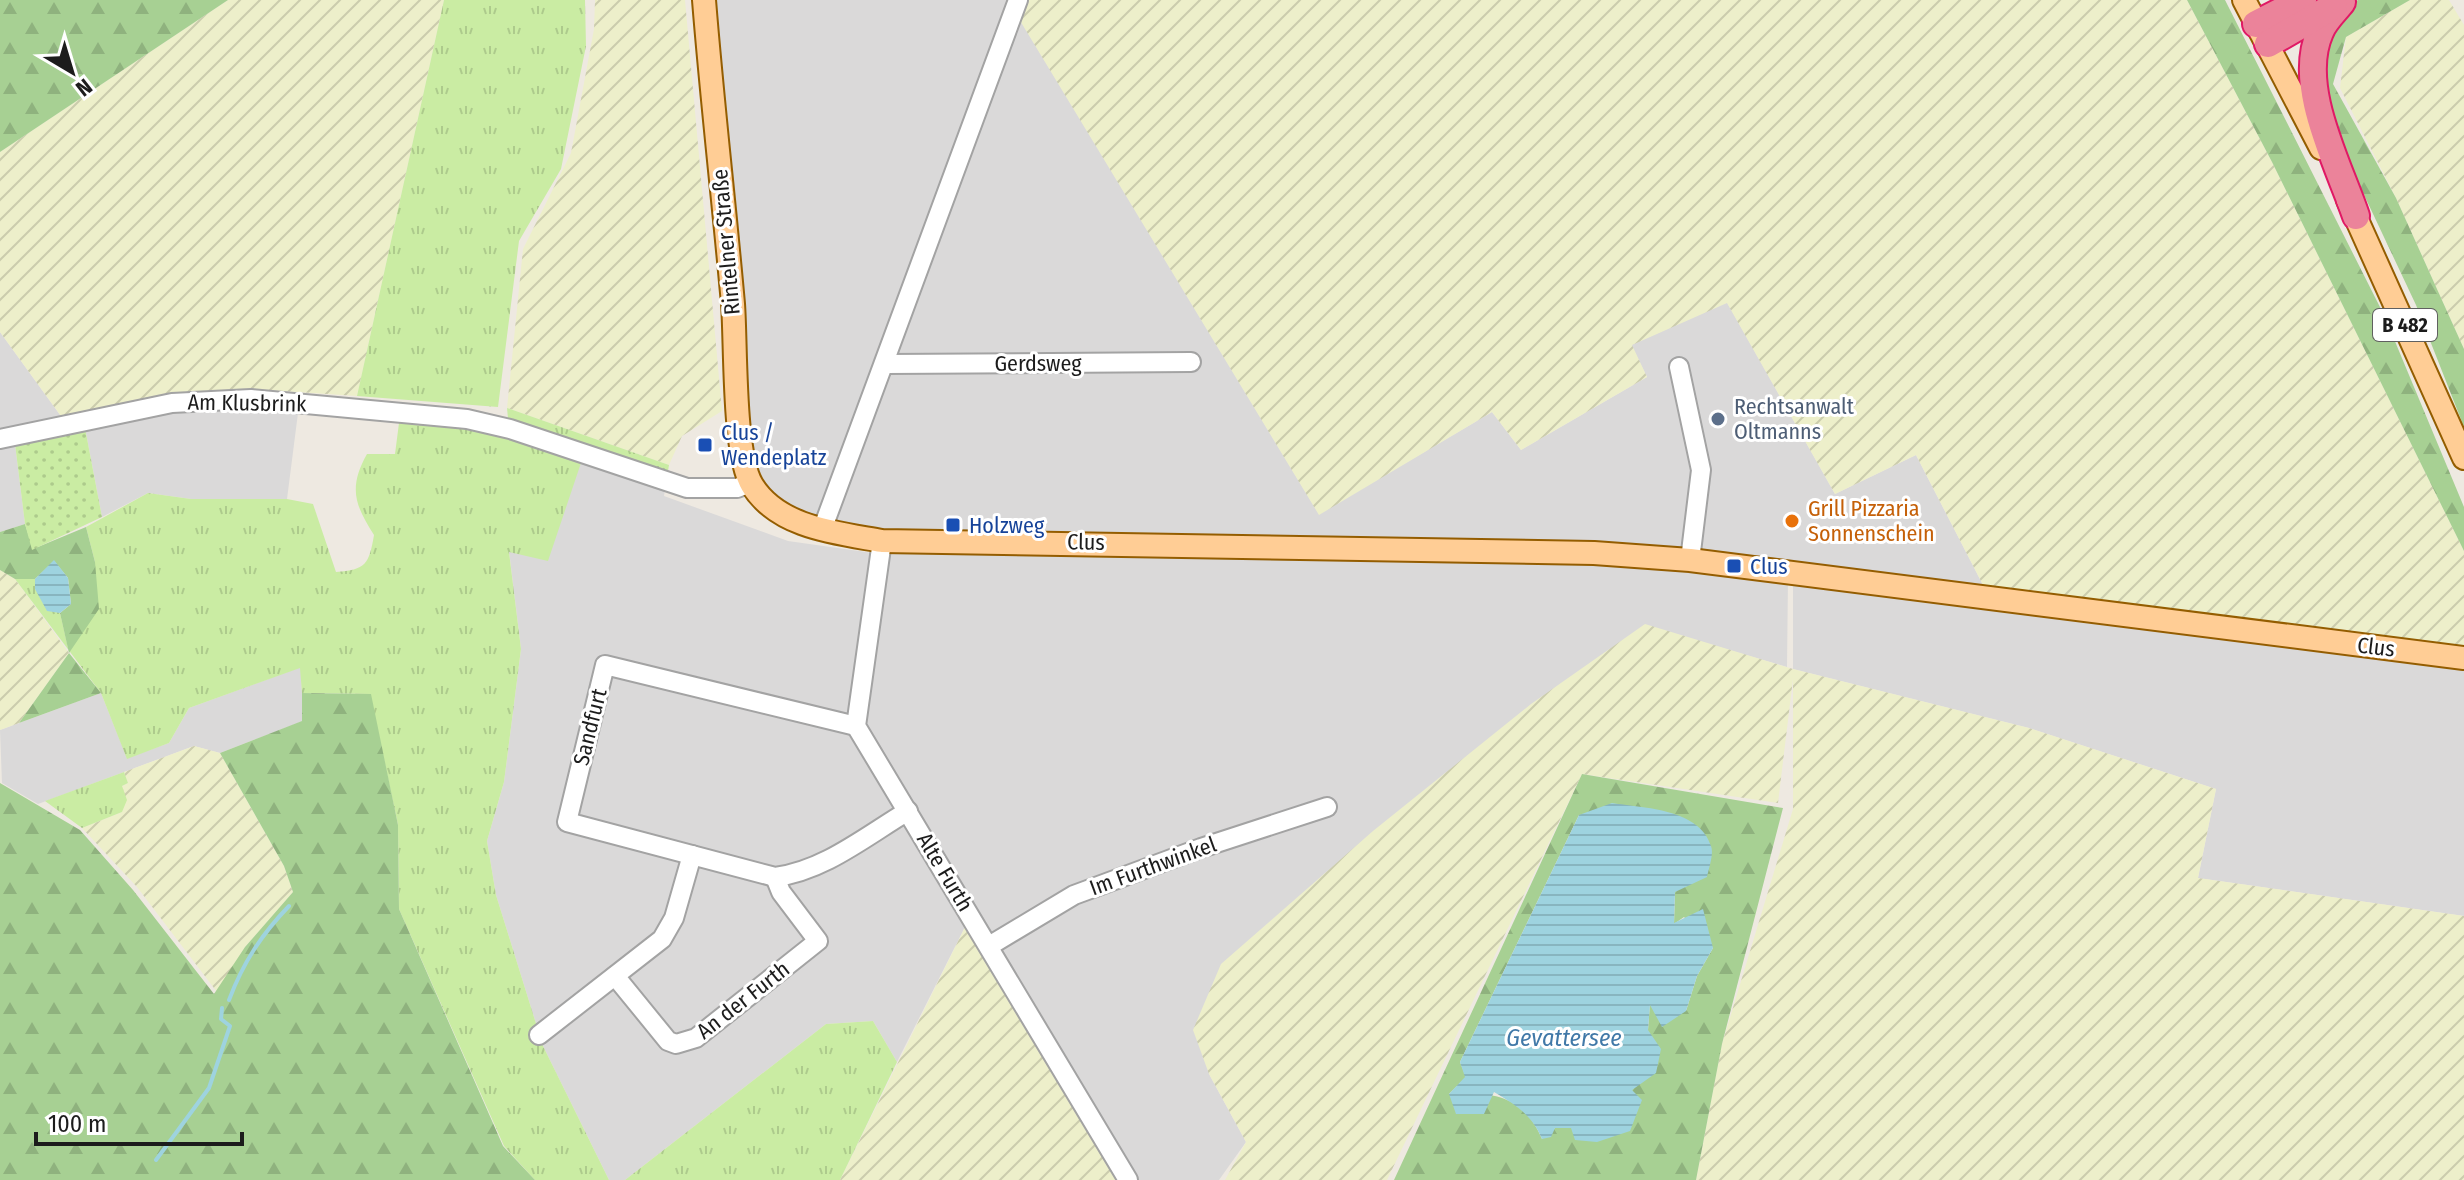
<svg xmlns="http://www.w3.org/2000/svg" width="2464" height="1180" font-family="'Fira Sans Condensed',sans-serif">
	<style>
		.residential { fill: #dad9d9 }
		.farmland { fill: url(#farmland-furrows) }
		.grass { fill: url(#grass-tufts) }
		.forest { fill: url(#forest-firs); fill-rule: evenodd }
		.garden { fill: url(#garden-dots) }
		.water { fill: url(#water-rules) }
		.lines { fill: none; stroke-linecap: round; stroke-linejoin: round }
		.stream { stroke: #9ed3df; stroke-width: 4 }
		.minor-casing { stroke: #a3a3a3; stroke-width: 22 }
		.major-casing { stroke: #945d00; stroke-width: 26 }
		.highway-casing { stroke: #e01965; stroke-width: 30 }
		.minor { stroke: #fff; stroke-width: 18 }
		.major { stroke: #ffcd95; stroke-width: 22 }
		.highway { stroke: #eb839a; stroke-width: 26 }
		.service-dot { fill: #5c6f8a; stroke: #fff; stroke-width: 3 }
		.transit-dot { fill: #1a4fb4; stroke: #fff; stroke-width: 3 }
		.food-dot { fill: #e8710a; stroke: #fff; stroke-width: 3 }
		.labels { text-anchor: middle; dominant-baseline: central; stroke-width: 6; stroke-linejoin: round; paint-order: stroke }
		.shield { fill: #fff; stroke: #606060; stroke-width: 2 }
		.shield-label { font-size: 20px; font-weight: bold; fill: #1c1c1c }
		.street-label { font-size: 22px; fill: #1c1c1c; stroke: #fff }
		.service-label { font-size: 22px; fill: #4e5e75; stroke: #fff; text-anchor: start }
		.transit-label { font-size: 22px; fill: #164399; stroke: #fff; text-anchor: start }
		.food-label { font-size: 22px; fill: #c56008; stroke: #fff; text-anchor: start }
		.water-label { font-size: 24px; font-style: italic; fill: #4179a8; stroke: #fff }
	</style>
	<defs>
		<pattern id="farmland-furrows" width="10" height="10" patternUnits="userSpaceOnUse" patternTransform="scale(2)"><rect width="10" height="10" fill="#edefca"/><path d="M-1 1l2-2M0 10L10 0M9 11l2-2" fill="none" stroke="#cbccad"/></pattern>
		<pattern id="grass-tufts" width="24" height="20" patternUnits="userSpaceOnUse" patternTransform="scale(2)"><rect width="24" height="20" fill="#caeca3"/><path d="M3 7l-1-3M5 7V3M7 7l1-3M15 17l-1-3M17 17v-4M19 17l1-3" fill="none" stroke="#adca8c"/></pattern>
		<pattern id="forest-firs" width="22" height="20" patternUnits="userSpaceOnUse" patternTransform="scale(2)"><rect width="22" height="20" fill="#a7d093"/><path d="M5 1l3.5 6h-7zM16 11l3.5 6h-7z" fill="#8fb27e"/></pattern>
		<pattern id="garden-dots" width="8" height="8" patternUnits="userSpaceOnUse" patternTransform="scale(2)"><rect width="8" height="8" fill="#caeca3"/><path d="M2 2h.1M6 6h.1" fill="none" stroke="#adca8c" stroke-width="1.8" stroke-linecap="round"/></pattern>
		<pattern id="water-rules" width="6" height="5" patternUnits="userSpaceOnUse" patternTransform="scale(2)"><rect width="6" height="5" fill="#9ed3df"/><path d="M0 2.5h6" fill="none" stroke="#88b5bf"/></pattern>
	</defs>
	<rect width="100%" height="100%" fill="#eee9e1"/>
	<!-- residential -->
	<g class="residential">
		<polygon points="714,0 1007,0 819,523 772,498 757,479 749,431"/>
		<polygon points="1019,18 1319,514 1492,412 1521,450 1647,377 1631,345 1727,302 1835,494 1916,455 1984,587 1336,542 883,529 835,521"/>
		<polygon points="0,332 63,419 0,434"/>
		<polygon points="205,406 298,413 287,499 191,499 148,493 102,517 85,428"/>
		<polygon points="15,444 25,524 0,532 0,448"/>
		<polygon points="583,457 666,483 664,496 788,541 873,553 847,730 965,927 897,1062 873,1021 826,1024 625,1180 609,1180 543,1046 496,895 487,841 504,782 521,649 509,551"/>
		<polygon points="885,553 1593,558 1788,578 1787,667 1644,625 1209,1074 1246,1142 1219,1180 1134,1180 863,724"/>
		<polygon points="1793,574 2464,659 2464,916 2198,878 2216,789 2029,728 1793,669"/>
		<polygon points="301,667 303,721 220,753 194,746 38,804 2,783 0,730 101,693 127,758 169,743 189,708"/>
	</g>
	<!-- farmland -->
	<g class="farmland">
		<polygon points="228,0 444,0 357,396 267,390 187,394 63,419 0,332 0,152"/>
		<polygon points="595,0 685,0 722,411 682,436 669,465 507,408 523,249 571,153 594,29"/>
		<polygon points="1017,0 2187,0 2272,162 2464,551 2464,657 1984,587 1916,455 1835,494 1727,303 1632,345 1647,377 1521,450 1492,412 1319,515 1013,9"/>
		<polygon points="2410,0 2449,0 2464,25 2464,349 2396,198 2340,88 2346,37"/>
		<polygon points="0,570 15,579 69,653 19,723 0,730"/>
		<polygon points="1645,624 1793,669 2029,728 2216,789 2198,878 2464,916 2464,1180 1696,1180 1722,1044 1793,809 1793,679 1778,803 1582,774 1387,1180 1225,1180 1246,1142 1209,1074 1193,1030 1221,964 1373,831 1531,704"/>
		<polygon points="194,746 220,753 284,866 293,892 245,947 217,992 137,887 82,828 122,812 122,786 128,783 124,772"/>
		<polygon points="971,915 1122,1180 840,1180"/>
	</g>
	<!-- grass -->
	<g class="grass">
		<polygon points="444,0 585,0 586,46 561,169 519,241 498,407 357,396"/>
		<path d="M507,408L669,465L666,483L583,457L548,561L509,552L521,649L504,782L487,841L496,895L543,1046L609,1180H535L504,1146L399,909L398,825L370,694L302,693L300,668L189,708L169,743L127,759L101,693L15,579H35V589L60,613L69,652L95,562L86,527L148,493L191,499H287L313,504L336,572C366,570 369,564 374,535C355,505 348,488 367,454H395L399,423L509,429Z"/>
		<polygon points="124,772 128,783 122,786 127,800 122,812 82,828 45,801"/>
		<polygon points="873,1021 897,1062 840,1180 625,1180 826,1024"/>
	</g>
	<!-- forest -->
	<g class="forest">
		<polygon points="0,0 228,0 0,152"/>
		<polygon points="2187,0 2225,0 2384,315 2464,507 2464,551 2272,162"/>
		<polygon points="2358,0 2410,0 2346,37 2333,84 2396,198 2464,349 2464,427 2416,305 2324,110 2322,40 2349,6"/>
		<polygon points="25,524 33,549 86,527 95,562 99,609 69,653 101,693 19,723 69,653 60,613 71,604 68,578 54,561 35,579 15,579 0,570 0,532"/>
		<polygon points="302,693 371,694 398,825 399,909 503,1146 535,1180 0,1180 0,783 80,830 133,890 214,994 245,947 293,892 284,866 220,753 302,721"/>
		<path d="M1582,774L1783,808L1722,1044L1696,1180H1394ZM1579,815L1675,892L1674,924L1684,917L1713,948L1697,976L1686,1011L1650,1003L1648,1030L1632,1090L1571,1128H1555L1542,1139C1523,1094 1492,1092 1449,1094L1466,1077L1460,1062Z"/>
	</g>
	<!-- garden -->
	<polygon class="garden" points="85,428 102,517 32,550 25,524 15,444"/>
	<!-- water -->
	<g class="water">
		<polygon points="54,560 68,578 71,604 60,613 47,611 35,589 35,579"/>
		<path d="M1612,803C1644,808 1700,809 1711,846C1714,854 1709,867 1707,877L1675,892L1674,923L1703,909L1713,948L1697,976L1686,1011L1662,1027L1650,1005L1648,1030L1661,1049L1656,1073L1632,1090L1642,1100L1630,1131L1597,1142L1575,1140L1571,1128H1555L1551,1137L1542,1139C1532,1115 1516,1105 1494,1092L1484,1114H1456L1449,1094L1465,1077L1460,1062L1579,815Z"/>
	</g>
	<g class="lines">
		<!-- stream -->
		<g class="stream">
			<path d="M229,1000C243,963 261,935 289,906"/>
			<polyline points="156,1160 209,1088 230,1026 221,1019 222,1008"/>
		</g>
		<defs>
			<g id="minor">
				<polyline points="886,364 1191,362"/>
				<polyline points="1679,367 1701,470 1690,560"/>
				<polyline points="0,439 172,403 251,399 467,419 510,429 687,488 737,488 750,483"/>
				<polyline points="822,530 1018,0"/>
				<polyline points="882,541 856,726 1128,1180"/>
				<path d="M856,726L605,665L567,822L775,877C824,871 866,836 908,811"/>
				<polyline points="989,946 1074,895 1201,848 1327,807"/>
				<polyline points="615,976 668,1041 676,1044 696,1038 818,941 781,892 775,877"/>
				<polyline points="539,1035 662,939 674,918 692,855"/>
			</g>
			<g id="major">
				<path d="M704,0C712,101 724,202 733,304C736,344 733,454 752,485C778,528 838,533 882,541L1594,553L1690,560L2464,658"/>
				<polyline points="2244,0 2321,148"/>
				<polyline points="2348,200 2464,458"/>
			</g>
			<g id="highway">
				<path d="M2342,2C2335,11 2324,21 2320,32C2296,86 2338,163 2356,216"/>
				<polyline points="2256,24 2303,0"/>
				<polyline points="2268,44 2334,6"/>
			</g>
		</defs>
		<!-- minor casing -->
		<use href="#minor" class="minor-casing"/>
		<!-- major casing -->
		<use href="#major" class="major-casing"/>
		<!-- highway casing -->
		<use href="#highway" class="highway-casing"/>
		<!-- minor -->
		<use href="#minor" class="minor"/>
		<!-- major -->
		<use href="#major" class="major"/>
		<!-- highway -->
		<use href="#highway" class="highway"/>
	</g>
	<!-- markers -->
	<circle class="service-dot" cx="1718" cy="419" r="8"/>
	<g class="transit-dot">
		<rect x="697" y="437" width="16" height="16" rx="4"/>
		<rect x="945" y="517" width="16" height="16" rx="4"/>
		<rect x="1726" y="558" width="16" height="16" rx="4"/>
	</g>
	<circle class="food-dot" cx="1792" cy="521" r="8"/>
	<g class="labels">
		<!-- shield labels -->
		<rect class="shield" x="2373" y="309" width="64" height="32" rx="6"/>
		<g class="shield-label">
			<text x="2405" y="325">B 482</text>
		</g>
		<!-- street labels -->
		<g class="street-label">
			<text transform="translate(726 242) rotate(-95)">Rintelner Straße</text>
			<text x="1038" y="363">Gerdsweg</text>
			<text transform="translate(247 403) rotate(1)">Am Klusbrink</text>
			<text transform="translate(1086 542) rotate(1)">Clus</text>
			<text transform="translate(2376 647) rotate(7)">Clus</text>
			<text transform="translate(590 727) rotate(-76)">Sandfurt</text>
			<text transform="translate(1153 866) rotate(-20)">Im Furthwinkel</text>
			<text transform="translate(945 872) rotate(59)">Alte Furth</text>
			<text transform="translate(743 1000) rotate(-38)">An der Furth</text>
		</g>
		<!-- service labels -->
		<g class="service-label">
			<text x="1734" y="406">Rechtsanwalt<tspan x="1734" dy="25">Oltmanns</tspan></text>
		</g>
		<!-- transit labels -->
		<g class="transit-label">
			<text x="721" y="432">Clus /<tspan x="721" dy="25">Wendeplatz</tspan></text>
			<text x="969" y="525">Holzweg</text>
			<text x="1750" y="566">Clus</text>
		</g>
		<!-- food labels -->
		<g class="food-label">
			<text x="1808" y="508">Grill Pizzaria<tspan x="1808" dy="25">Sonnenschein</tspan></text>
		</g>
		<!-- water labels -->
		<g class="water-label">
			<text x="1564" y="1038">Gevattersee</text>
		</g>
	</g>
	<!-- north arrow -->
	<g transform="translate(72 72) rotate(142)" stroke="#ffffff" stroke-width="6" paint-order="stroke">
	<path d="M0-6L14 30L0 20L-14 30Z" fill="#1c1c1c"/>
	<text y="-12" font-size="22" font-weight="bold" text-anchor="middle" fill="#1c1c1c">N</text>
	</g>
	<!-- scale -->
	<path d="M36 1132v12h206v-12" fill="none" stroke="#1c1c1c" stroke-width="4"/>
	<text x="48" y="1132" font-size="24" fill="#1c1c1c" stroke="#ffffff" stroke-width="6" paint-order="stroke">100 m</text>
</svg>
